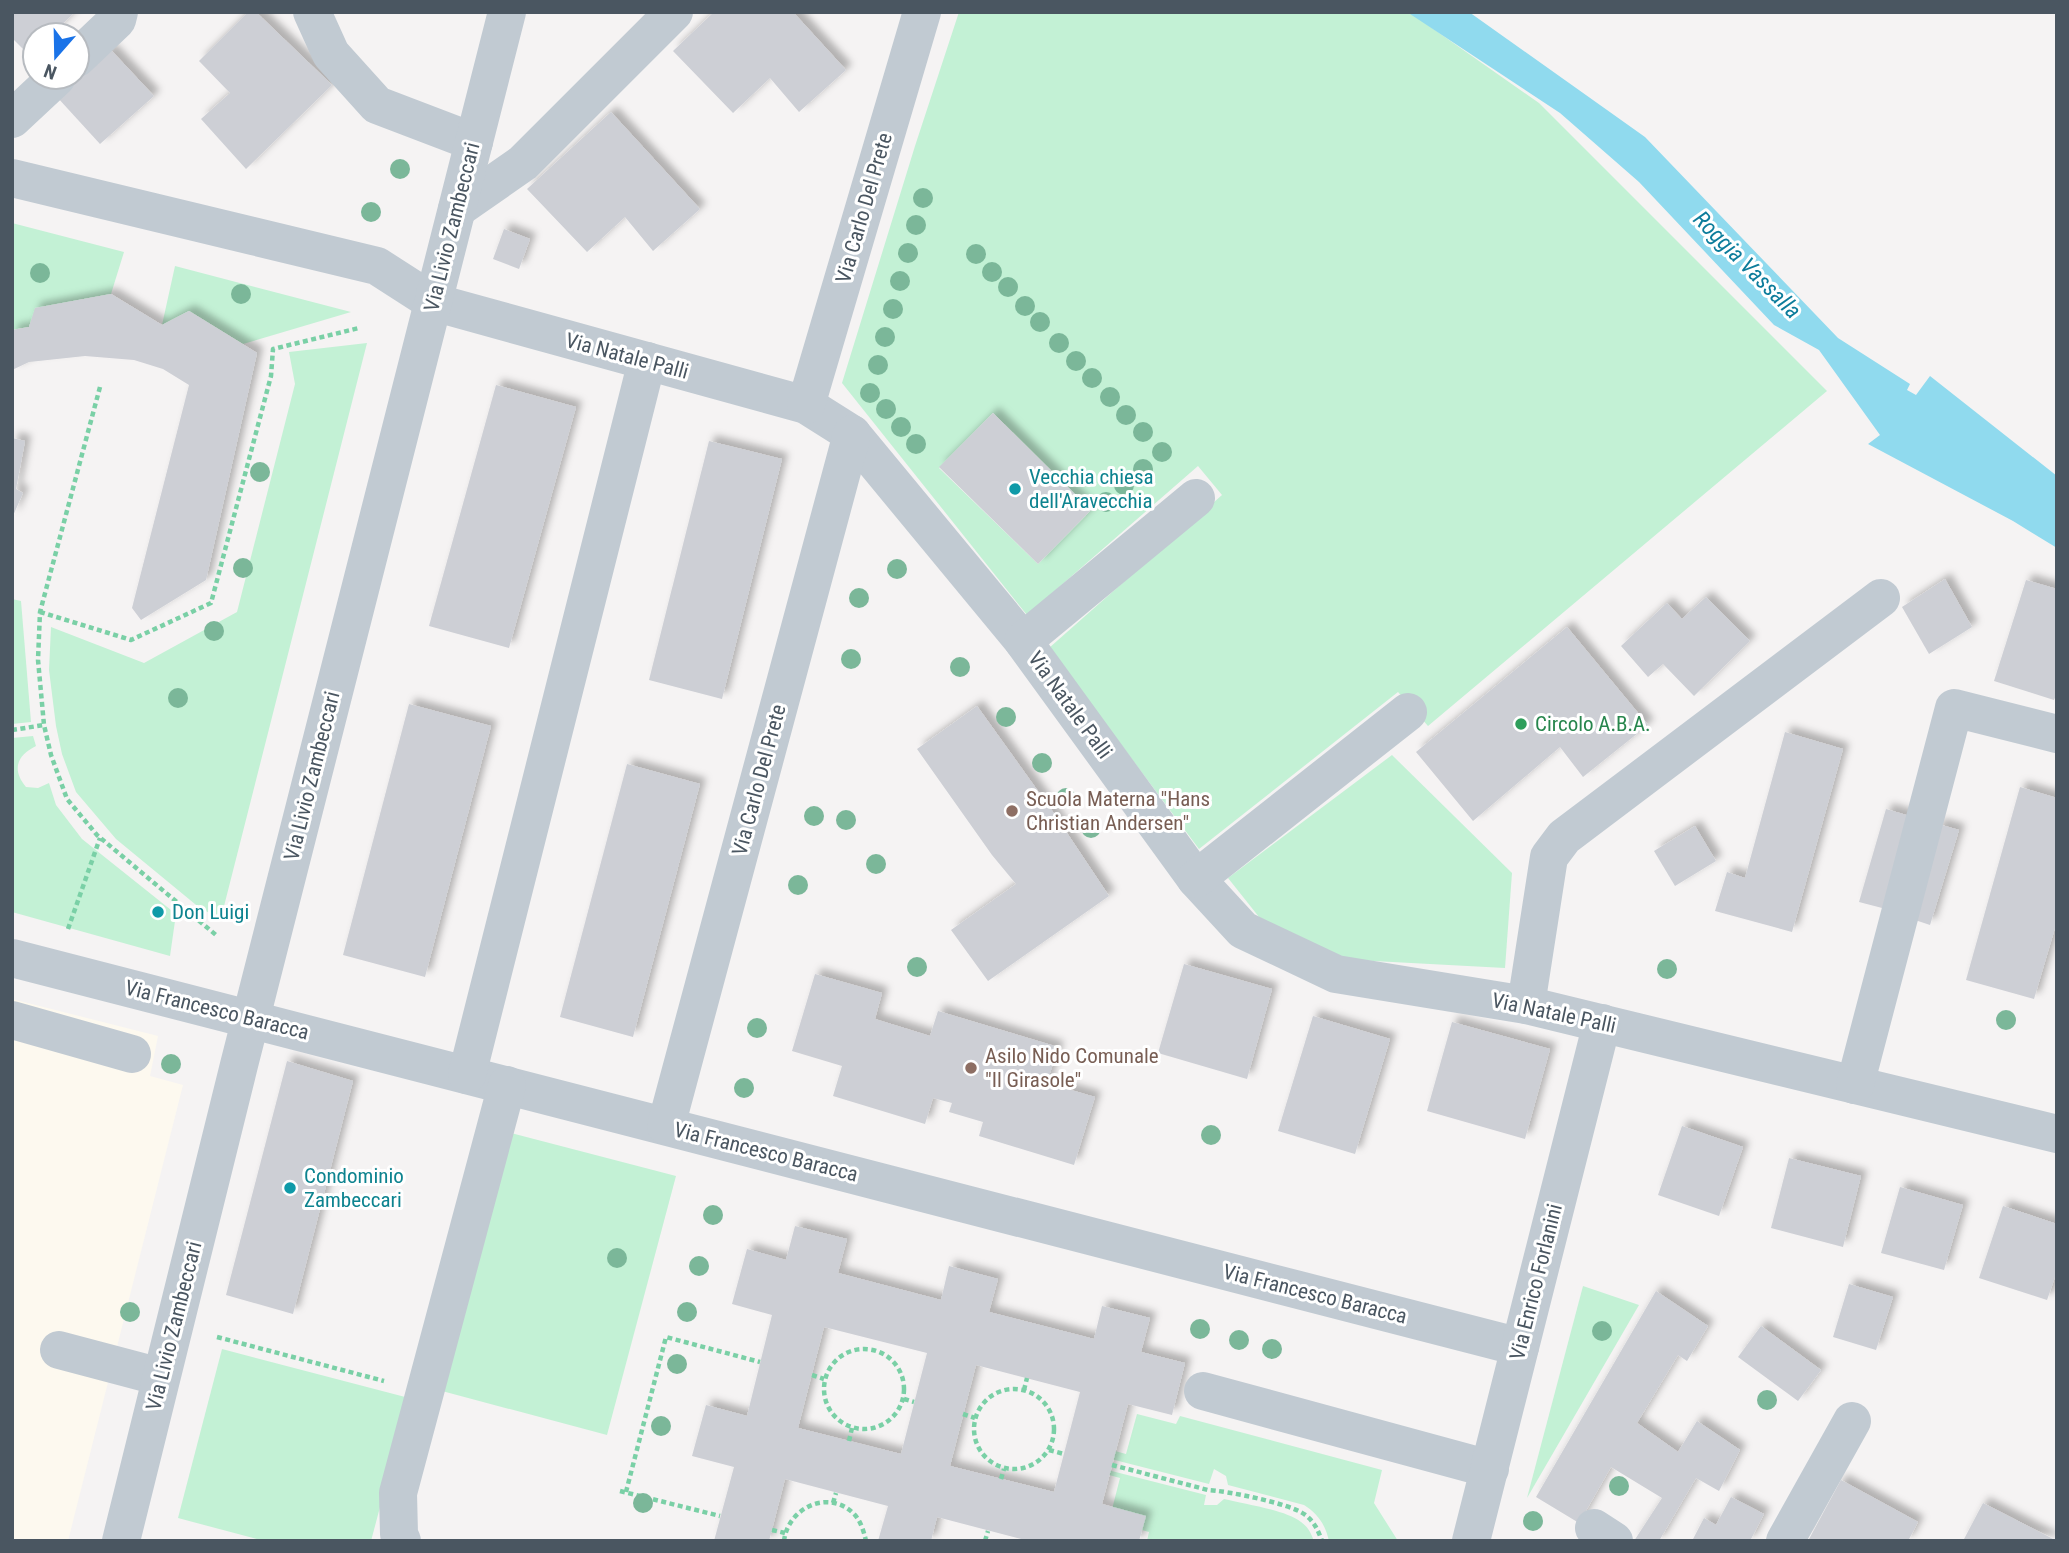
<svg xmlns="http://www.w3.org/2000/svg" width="2069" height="1553" font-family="'Roboto Condensed',sans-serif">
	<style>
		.commercial { fill: #fdf9ef }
		.green { fill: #c3f1d5; fill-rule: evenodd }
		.water { fill: #90daee }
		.building { fill: #cdcfd5; fill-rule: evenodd; filter: url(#shadow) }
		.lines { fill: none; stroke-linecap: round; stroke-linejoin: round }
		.path { stroke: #7ad0a6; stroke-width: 4.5; stroke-dasharray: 5 3.5; stroke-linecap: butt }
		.minor { stroke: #c1cad2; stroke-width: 38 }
		.tree { fill: #7bb799 }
		.culture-dot { fill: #0f9aa8; stroke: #fff; stroke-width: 2.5 }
		.leisure-dot { fill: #2e9e5b; stroke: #fff; stroke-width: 2.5 }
		.education-dot { fill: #8d6e63; stroke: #fff; stroke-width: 2.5 }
		.labels { text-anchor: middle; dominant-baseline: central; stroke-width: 6; stroke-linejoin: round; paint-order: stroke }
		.street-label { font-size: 21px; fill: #4a5661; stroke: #fff }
		.culture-label { font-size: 21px; fill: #0d838f; stroke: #fff; text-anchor: start }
		.leisure-label { font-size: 21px; fill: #27864d; stroke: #fff; text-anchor: start }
		.education-label { font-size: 21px; fill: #785e54; stroke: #fff; text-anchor: start }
		.water-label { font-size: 23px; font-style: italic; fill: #0c7c9b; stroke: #fff }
	</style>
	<defs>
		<filter id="shadow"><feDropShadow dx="6" dy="-6" stdDeviation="3.5" flood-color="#0004"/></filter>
	</defs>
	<rect width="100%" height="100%" fill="#f5f3f3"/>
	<!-- commercial -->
	<polygon class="commercial" points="12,999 158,1036 150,1076 183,1085 68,1541 12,1541"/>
	<!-- green -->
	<g class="green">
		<path d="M959,12H1407L1412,14L1539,103L1827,391L1428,726L1398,692L1199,849L1049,648L1222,495L1198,466L1027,615L842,383L915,146ZM993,413L1091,510L1038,564L939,468Z"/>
		<polygon points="12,223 124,252 111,294 36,308 29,327 12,330"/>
		<polygon points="175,266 351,312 243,344 189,311 162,325"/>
		<polygon points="367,343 221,918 201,909 116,839 76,792 62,754 56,726 49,670 51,627 144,663 237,612 295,384 289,352"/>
		<polygon points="12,599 21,601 31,722 12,724"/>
		<path d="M33,736L36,746C16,756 12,770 26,787L38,788L49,783L56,805L82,839L176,914L170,956L12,912V738Z"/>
		<polygon points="1392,755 1512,873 1505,968 1336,959 1259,917 1228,878"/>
		<polygon points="511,1133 676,1176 607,1435 442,1391"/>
		<polygon points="1583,1286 1639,1305 1527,1498"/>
		<polygon points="222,1349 409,1398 371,1541 264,1541 178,1518"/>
		<path d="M1137,1414L1176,1424L1180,1416L1382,1470L1374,1503L1398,1541H1329C1325,1524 1318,1514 1304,1505L1228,1485L1226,1476L1214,1469L1209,1484L1095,1455L1097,1446L1126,1454Z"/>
		<path d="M1092,1466L1206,1495L1204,1505H1217L1224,1499C1244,1504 1286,1510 1301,1522C1308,1527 1311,1533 1314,1541H1147L1149,1532L1109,1521L1120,1478L1091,1470Z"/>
	</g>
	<!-- water -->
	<polygon class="water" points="1407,12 1469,12 1645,137 1838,338 1910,384 1907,390 1916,395 1930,376 2057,476 2057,548 2013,521 1868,444 1880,435 1819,350 1774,325 1639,182 1560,113"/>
	<!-- building -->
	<g class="building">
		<polygon points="12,12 75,12 51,35 35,35 35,51 30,56 12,38"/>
		<polygon points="248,12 256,12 332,85 246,169 201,119 230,93 199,61"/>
		<polygon points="714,12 793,12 846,70 799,112 770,78 733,113 673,51"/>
		<polygon points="110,49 154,96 100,144 57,97"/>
		<polygon points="611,112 700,209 653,251 625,217 587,252 527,189"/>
		<polygon points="504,229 530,239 519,269 493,259"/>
		<polygon points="111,294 162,325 189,311 257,353 206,580 141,620 132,608 189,385 163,369 134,360 85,356 29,362 12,370 12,330 29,327 35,308"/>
		<polygon points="496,385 576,407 509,648 429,626"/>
		<polygon points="993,413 1091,510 1038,564 939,467"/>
		<polygon points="12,438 25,441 16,489 23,493 12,518"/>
		<polygon points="709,441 782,459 722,699 649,680"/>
		<polygon points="1945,579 1972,627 1929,654 1902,607"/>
		<polygon points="2026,580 2057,589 2057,693 2054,700 1994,681"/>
		<polygon points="1706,597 1750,641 1694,696 1663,664 1648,677 1621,646 1667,603 1682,619"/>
		<polygon points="1567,627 1648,725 1583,777 1560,747 1473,821 1416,752"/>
		<polygon points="409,704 491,726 425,977 343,955"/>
		<polygon points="977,706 1053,812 1109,896 988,981 951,930 1016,884 992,855 917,749"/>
		<polygon points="1785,732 1843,749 1792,932 1715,911 1727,872 1745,878"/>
		<polygon points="627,764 700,784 633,1037 560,1017"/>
		<polygon points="2020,787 2057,798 2057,921 2034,999 1966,980"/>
		<polygon points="1886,809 1913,817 1886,909 1859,902"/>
		<polygon points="1938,824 1959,830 1930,925 1909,918"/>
		<polygon points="1695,826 1716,861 1675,886 1654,851"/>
		<polygon points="1184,964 1272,989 1247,1079 1158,1053"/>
		<polygon points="815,974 882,993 875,1019 930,1036 938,1011 1058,1047 1047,1083 1095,1097 1074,1165 979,1136 983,1122 949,1112 952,1103 933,1098 925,1124 833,1096 842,1066 792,1051"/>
		<polygon points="1313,1016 1390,1039 1355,1154 1278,1131"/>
		<polygon points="1452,1022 1550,1049 1525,1139 1427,1111"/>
		<polygon points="287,1061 353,1081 293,1314 226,1295"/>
		<polygon points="1682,1126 1743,1147 1719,1216 1658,1195"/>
		<polygon points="1789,1158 1861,1176 1843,1247 1771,1228"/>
		<polygon points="1900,1187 1963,1205 1944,1270 1881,1253"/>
		<polygon points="2003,1206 2057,1224 2057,1271 2047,1300 1979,1278"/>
		<path d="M795,1226L847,1239L838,1273L941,1300L949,1266L998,1279L989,1312L1094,1339L1102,1306L1150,1318L1141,1352L1185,1363L1172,1415L1128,1404L1102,1504L1146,1516L1139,1541H1029L937,1517L931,1541H878L888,1506L785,1479L769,1541H714L734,1467L692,1456L706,1405L747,1416L772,1315L732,1304L747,1249L786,1260ZM824,1327L927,1353L901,1454L798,1428ZM976,1365L1080,1392L1054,1492L950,1466Z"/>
		<polygon points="1849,1284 1893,1297 1876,1350 1833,1337"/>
		<polygon points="1656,1291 1708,1326 1687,1361 1678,1355 1637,1423 1678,1452 1697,1421 1740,1450 1719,1491 1696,1478 1659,1541 1634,1541 1662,1498 1611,1467 1579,1523 1536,1497"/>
		<polygon points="1761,1326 1821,1370 1798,1401 1738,1357"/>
		<polygon points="1841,1480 1918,1522 1908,1541 1808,1541"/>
		<polygon points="1731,1497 1764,1514 1750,1541 1692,1541 1704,1518 1716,1525"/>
		<polygon points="1983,1503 2057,1541 1963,1541"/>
	</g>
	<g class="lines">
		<!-- path -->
		<g class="path">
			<polyline points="100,387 40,612 38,660 44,725 51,755 67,799 97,835 216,935"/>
			<polyline points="40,612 131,640 211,603 271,376 273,349 359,328"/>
			<polyline points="12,730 44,725"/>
			<polyline points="68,929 100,838"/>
			<polyline points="217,1337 384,1381"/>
			<circle cx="864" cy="1389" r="40"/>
			<polyline points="812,1375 824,1379"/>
			<circle cx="1014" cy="1429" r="40"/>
			<polyline points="1024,1390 1027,1378"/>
			<polyline points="904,1399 914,1402"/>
			<polyline points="963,1414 975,1418"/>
			<polyline points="849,1441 852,1428"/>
			<polyline points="1049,1450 1064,1454"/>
			<path d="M1112,1465L1208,1490C1227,1491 1288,1503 1304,1514C1314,1521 1318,1530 1322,1541"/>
			<polyline points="1001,1479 1004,1469"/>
			<polyline points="620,1491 720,1516"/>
			<polyline points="626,1492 666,1337 760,1362"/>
			<polyline points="833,1503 836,1493"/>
			<polyline points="772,1530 785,1533"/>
			<path d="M784,1541C788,1507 830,1488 855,1515C861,1522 864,1532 866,1541"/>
			<polyline points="985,1541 988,1531"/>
		</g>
		<!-- minor -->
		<g class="minor">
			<polyline points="312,12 331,54 377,105 474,142"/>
			<polyline points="77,58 117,20 119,12"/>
			<polyline points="12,119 57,77"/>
			<polyline points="12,178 377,266 433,302 806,405 852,434 1023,641 1196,879 1243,930 1336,974 1526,1005 2057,1134"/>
			<polyline points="457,209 523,163 674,12"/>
			<polyline points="806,405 922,12"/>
			<polyline points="1023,641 1196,498"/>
			<polyline points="1196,879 1408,712"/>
			<polyline points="12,958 1520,1347"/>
			<polyline points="1526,1005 1549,857 1564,837 1881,598"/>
			<polyline points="12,1020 132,1054"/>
			<polyline points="467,1075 647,361"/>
			<polyline points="1855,1085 1954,708 2057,734"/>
			<polyline points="666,1126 852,434"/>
			<polyline points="59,1350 161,1377"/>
			<polyline points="1203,1391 1490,1469"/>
			<polyline points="1594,1528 1614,1541"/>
			<polyline points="121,1541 239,1065 507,12"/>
			<polyline points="402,1541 399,1534 398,1493 507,1085"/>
			<polyline points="1471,1541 1602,1023"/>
			<polyline points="1785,1541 1852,1421"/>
		</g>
	</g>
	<!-- trees -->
	<g class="tree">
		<circle cx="400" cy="169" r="10"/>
		<circle cx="923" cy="198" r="10"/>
		<circle cx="371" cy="212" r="10"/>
		<circle cx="916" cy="225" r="10"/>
		<circle cx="908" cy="253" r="10"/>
		<circle cx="976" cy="254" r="10"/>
		<circle cx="992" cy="272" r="10"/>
		<circle cx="40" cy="273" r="10"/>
		<circle cx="900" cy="281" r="10"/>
		<circle cx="1008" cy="287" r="10"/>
		<circle cx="241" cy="294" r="10"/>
		<circle cx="1025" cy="306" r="10"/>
		<circle cx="893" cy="309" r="10"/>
		<circle cx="1040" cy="322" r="10"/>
		<circle cx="885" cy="337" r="10"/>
		<circle cx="1059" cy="343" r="10"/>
		<circle cx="1076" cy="361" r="10"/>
		<circle cx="878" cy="365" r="10"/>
		<circle cx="1092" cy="378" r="10"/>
		<circle cx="870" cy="393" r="10"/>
		<circle cx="1110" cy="397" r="10"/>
		<circle cx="886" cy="409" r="10"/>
		<circle cx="1126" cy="415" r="10"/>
		<circle cx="901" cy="427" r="10"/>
		<circle cx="1143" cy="432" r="10"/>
		<circle cx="916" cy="444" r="10"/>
		<circle cx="1162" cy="452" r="10"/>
		<circle cx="1143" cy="469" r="10"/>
		<circle cx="260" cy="472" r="10"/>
		<circle cx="1124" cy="485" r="10"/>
		<circle cx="1106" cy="502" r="10"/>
		<circle cx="243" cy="568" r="10"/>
		<circle cx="897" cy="569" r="10"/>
		<circle cx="859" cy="598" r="10"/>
		<circle cx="214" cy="631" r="10"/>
		<circle cx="851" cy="659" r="10"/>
		<circle cx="960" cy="667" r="10"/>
		<circle cx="178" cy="698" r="10"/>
		<circle cx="1006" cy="717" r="10"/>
		<circle cx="1042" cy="763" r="10"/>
		<circle cx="1066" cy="798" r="10"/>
		<circle cx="814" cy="816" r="10"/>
		<circle cx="846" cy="820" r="10"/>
		<circle cx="1091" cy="828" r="10"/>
		<circle cx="876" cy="864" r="10"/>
		<circle cx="798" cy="885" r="10"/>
		<circle cx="917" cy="967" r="10"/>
		<circle cx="1667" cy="969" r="10"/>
		<circle cx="2006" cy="1020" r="10"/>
		<circle cx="757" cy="1028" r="10"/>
		<circle cx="171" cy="1064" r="10"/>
		<circle cx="744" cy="1088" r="10"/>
		<circle cx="1211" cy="1135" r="10"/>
		<circle cx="713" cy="1215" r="10"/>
		<circle cx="617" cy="1258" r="10"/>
		<circle cx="699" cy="1266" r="10"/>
		<circle cx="130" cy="1312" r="10"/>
		<circle cx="687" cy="1312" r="10"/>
		<circle cx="1200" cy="1329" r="10"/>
		<circle cx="1602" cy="1331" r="10"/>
		<circle cx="1239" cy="1340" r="10"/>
		<circle cx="1272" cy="1349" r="10"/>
		<circle cx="677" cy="1364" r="10"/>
		<circle cx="1767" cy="1400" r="10"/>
		<circle cx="661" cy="1426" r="10"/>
		<circle cx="1619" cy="1486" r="10"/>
		<circle cx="643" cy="1503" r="10"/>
		<circle cx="1533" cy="1521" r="10"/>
	</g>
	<!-- markers -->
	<g class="culture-dot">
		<circle cx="1015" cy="489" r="7"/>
		<circle cx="158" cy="912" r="7"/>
		<circle cx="290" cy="1188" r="7"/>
	</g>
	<circle class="leisure-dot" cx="1521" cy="724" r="7"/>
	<g class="education-dot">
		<circle cx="1012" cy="811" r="7"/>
		<circle cx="971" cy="1068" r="7"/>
	</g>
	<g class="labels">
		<!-- street labels -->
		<g class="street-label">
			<text transform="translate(864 208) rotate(-74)">Via Carlo Del Prete</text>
			<text transform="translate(452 227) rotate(-76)">Via Livio Zambeccari</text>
			<text transform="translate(627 356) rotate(15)">Via Natale Palli</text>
			<text transform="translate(1070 705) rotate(54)">Via Natale Palli</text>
			<text transform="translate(312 776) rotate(-76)">Via Livio Zambeccari</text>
			<text transform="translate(759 780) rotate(-75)">Via Carlo Del Prete</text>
			<text transform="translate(217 1010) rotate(14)">Via Francesco Baracca</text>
			<text transform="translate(1554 1013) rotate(12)">Via Natale Palli</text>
			<text transform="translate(766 1152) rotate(14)">Via Francesco Baracca</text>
			<text transform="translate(1536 1282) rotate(-76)">Via Enrico Forlanini</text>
			<text transform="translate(1315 1294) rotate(14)">Via Francesco Baracca</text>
			<text transform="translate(174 1326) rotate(-76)">Via Livio Zambeccari</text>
		</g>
		<!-- culture labels -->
		<g class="culture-label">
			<text x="1029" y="477">Vecchia chiesa<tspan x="1029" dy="24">dell'Aravecchia</tspan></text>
			<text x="172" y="912">Don Luigi</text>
			<text x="304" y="1176">Condominio<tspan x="304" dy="24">Zambeccari</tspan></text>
		</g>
		<!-- leisure labels -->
		<g class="leisure-label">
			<text x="1535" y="724">Circolo A.B.A.</text>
		</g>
		<!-- education labels -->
		<g class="education-label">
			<text x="1026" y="799">Scuola Materna "Hans<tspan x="1026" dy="24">Christian Andersen"</tspan></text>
			<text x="985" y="1056">Asilo Nido Comunale<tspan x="985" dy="24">"Il Girasole"</tspan></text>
		</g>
		<!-- water labels -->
		<g class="water-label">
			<text transform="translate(1747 265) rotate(45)">Roggia Vassalla</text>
		</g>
	</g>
	<!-- border -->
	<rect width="2069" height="1553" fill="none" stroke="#4a5661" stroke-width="28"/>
	<!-- north arrow -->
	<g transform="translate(56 56) rotate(200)"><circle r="33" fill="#ffffff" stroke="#b7bbc0" stroke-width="2"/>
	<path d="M0-5L12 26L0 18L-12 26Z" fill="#1a73e8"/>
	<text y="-10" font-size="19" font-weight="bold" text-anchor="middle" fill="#4a5661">N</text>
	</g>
</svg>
